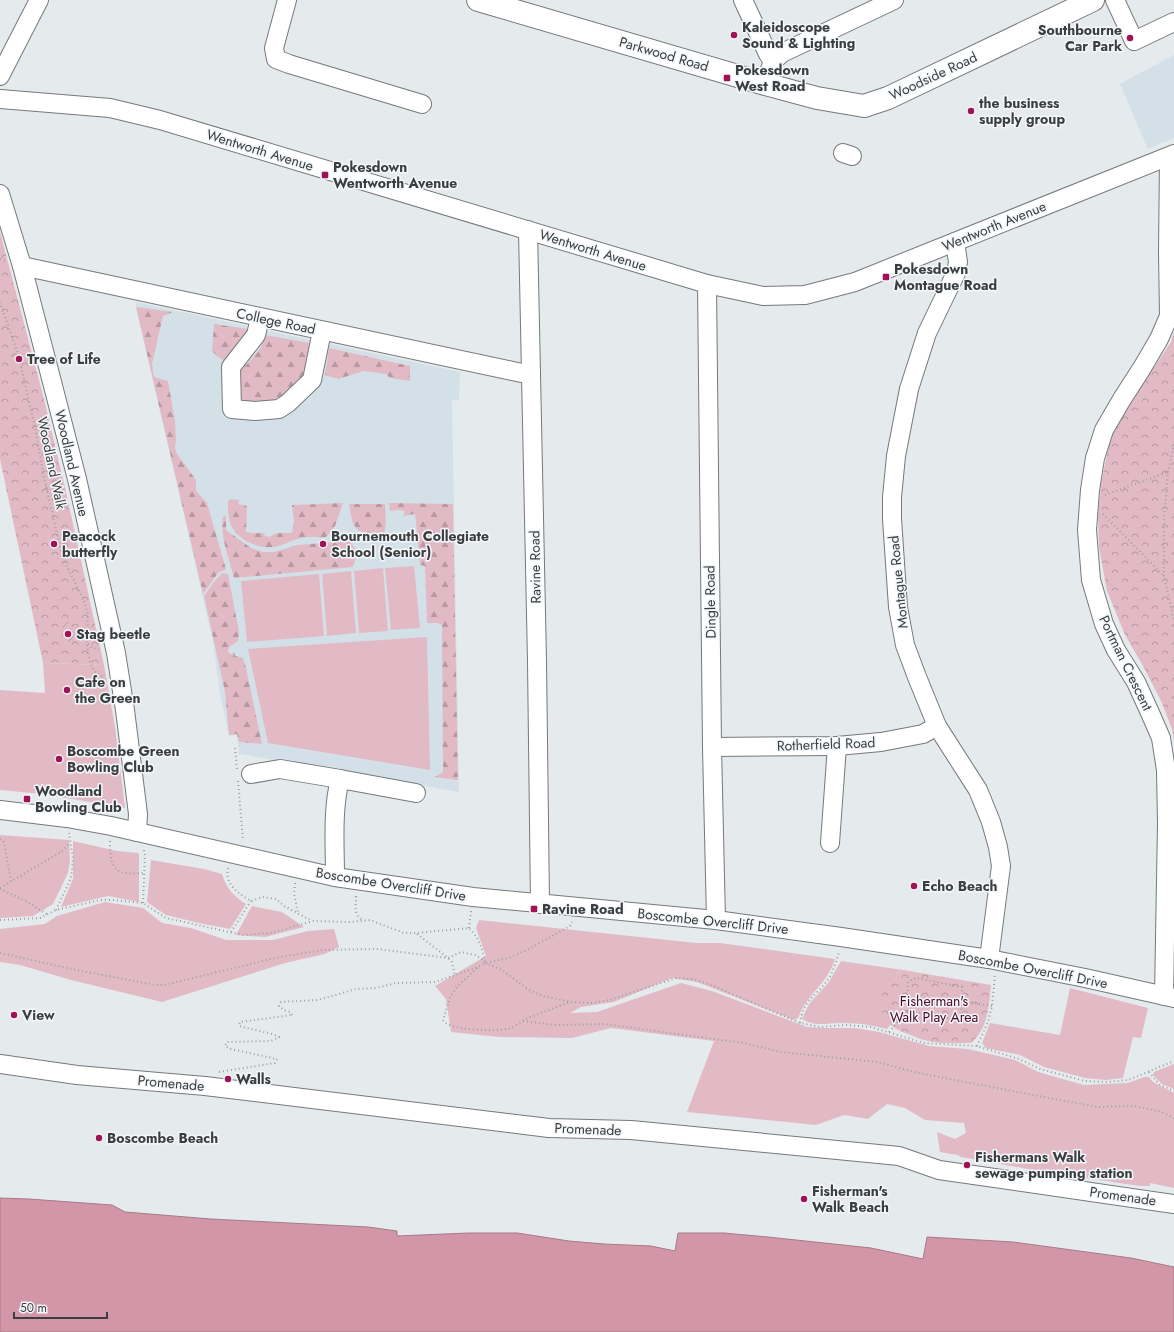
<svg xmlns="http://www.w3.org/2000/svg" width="1174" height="1332" font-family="Jost,sans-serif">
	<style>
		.built { fill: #d4e0e7 }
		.grass { fill: #e2bac5 }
		.forest { fill: url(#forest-firs) }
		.park { fill: url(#park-crowns) }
		.garden { fill: url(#garden-furrows) }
		.water { fill: #d395a8; stroke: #a57b88 }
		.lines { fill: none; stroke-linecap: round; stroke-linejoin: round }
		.minor-casing { stroke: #75797c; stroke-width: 20 }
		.major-casing { stroke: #75797c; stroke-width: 24 }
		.path { stroke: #9ca0a1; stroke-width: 2; stroke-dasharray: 1 3; stroke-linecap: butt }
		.minor { stroke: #fff; stroke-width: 18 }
		.major { stroke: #fff; stroke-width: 22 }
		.poi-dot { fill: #a11156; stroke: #f2f7fa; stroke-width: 1.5 }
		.labels { text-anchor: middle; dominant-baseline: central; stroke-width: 3; stroke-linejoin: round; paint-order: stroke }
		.poi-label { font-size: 14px; font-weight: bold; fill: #3b3d3e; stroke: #f2f7fa; text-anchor: start }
		.street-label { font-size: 14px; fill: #3b3d3e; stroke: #f2f7fa }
		.park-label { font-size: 14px; fill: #500528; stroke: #f2f7fa }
	</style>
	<defs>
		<pattern id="forest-firs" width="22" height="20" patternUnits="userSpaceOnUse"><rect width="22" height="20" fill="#e2bac5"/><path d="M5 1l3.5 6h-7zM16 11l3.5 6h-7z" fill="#b898a1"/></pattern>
		<pattern id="park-crowns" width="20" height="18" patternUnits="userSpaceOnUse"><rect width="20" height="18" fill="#e2bac5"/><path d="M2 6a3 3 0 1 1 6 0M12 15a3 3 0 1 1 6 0" fill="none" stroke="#b898a1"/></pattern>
		<pattern id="garden-furrows" width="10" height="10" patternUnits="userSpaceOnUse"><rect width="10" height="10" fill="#e2bac5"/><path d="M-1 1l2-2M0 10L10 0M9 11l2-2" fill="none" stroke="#b898a1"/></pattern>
	</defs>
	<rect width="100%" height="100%" fill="#e5eaec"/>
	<!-- built -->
	<g class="built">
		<polygon points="1174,55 1174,138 1148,149 1120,84"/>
		<polygon points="135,302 460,372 459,400 452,400 459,792 239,754 237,735 229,736 220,694 213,642"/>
	</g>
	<!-- grass -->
	<g class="grass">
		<polygon points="414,566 420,628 391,630 385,568"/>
		<polygon points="383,568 388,631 359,633 354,571"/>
		<polygon points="351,571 356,633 327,636 322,574"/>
		<polygon points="319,574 324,636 247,642 241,581"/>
		<polygon points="427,637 430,770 268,743 248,649"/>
		<polygon points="43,663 104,665 115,727 125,808 43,794 0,790 0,690 45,693"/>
		<polygon points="0,835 69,840 70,861 68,873 53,904 33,916 0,918"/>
		<polygon points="73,841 117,851 139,853 139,902 108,896 61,907 73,879"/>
		<path d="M151,860L204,869L222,874C226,888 234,897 246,904L230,929L199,923L166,915L147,902Z"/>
		<polygon points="105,902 143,908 162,923 191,928 226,940 273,940 308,931 334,929 339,947 325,954 285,963 162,1002 71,980 20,965 0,962 0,929 45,924 57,916"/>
		<polygon points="252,906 282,912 304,927 265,937 236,935"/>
		<path d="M479,920L696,943H720L835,959C828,983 807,994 798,1018L794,1020L697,982L672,978L614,1002L581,1007L570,1013L597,1012L681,983L712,991L807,1027L826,1028H855L879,1032L929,1046L968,1049L1015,1060L1038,1072L1084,1085L1128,1083L1144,1077H1149L1153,1082L1174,1093V1188L1150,1183V1186H1140L1045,1172L961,1157L958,1155L940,1152L937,1132L955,1139L966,1133L964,1123L925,1120L905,1108L887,1104L868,1119L844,1115L816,1125L687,1112L714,1041L611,1028L572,1038L499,1037L451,1032L446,999L435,986L486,956L476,928Z"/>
		<path d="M841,961L903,970L896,974L900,1012L887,1029C873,1025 859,1023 844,1023C827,1022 817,1028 802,1019L809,1004L829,982Z"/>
		<polygon points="1070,988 1148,1008 1141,1038 1133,1037 1123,1078 1106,1080 1085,1078 1044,1067 1020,1055 986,1048 982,1043 990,1023 1060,1035"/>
		<polygon points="1174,1064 1174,1089 1162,1084 1153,1075 1154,1072"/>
	</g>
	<!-- forest -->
	<g class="forest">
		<polygon points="136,307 173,312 163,316 152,364 154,377 168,381 175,421 176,440 175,448 177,454 196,480 196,491 207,503 226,569 218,573 203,594"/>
		<polygon points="214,324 248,329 241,342 224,361 217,356 212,351"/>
		<path d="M265,335L310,343L305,376L280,401H239L240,371C250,361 263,350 265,335Z"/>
		<polygon points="329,348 410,366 410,381 390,378 386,374 364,371 338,379 325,375"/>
		<path d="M231,499L239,500L238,504L247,506L246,532L251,533H264L265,536L269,537L277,533H292L294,522L292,505L343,503L335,526L326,537C318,538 309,536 301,538C292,540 284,545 275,547C260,549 243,542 234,530C228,523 228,510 228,501Z"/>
		<polygon points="389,503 453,504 458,780 435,777 443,772 442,629 442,625 438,623 427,623 425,566 420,565 415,514 403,516 405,511 398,510 390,511"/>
		<path d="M349,504H385L386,524L384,534C355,534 353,531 349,504Z"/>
		<path d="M226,516V530L251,548L263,552H274L298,545L349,541C358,550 357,555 353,567L234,578C229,559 220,537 223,517Z"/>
		<polygon points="222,573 228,574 239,632 238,641 229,647 228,651 230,654 235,653 235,656 243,658 246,668 262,744 239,742 237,734 229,735 225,692 204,596 213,583"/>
	</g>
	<!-- park -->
	<g class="park">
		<polygon points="0,232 45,403 66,492 104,665 43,663 0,459"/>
		<polygon points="1174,332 1174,740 1172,729 1161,701 1143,666 1125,635 1107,591 1099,547 1098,516 1101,484 1110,439 1128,406 1171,342"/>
		<path d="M903,970L991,985C989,1005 988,1029 971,1043C957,1043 941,1044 928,1041C923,1040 918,1038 913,1036C894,1029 882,1024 880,1001C880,986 891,977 903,970Z"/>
	</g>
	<!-- garden -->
	<polygon class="garden" points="67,621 71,624 71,631 75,640 71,643 67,641 62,632 63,626"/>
	<!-- water -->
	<polygon class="water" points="0,1198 29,1199 112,1205 125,1212 211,1219 368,1227 397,1231 397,1236 468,1233 517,1233 569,1241 604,1244 651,1246 675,1251 678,1233 724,1233 768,1237 871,1248 923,1259 927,1237 1013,1242 1131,1258 1174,1267 1174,1332 0,1332"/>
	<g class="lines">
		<defs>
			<g id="minor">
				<polyline points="287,0 274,48 276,59 289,64 422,104"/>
				<polyline points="743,0 768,54 773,61"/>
				<polyline points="1115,0 1134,41 1174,22"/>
				<polyline points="0,76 39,0"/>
				<polyline points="765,84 773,61 782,53 894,0"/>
				<polyline points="0,99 110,108 160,120 707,284 763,296 805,295 855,282 1174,154"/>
				<polyline points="843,153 852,156"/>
				<polyline points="0,194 22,266 59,409 77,479 116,653 125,710 138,814 137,832"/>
				<polyline points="528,230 537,661 540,904"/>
				<polyline points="955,242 958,262 956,273 927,333 909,389 896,456 892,497 892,519 898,607 905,645 917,677 937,726 978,790 991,822 998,847 1001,866 989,959"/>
				<polyline points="22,266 531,375"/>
				<polyline points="707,284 712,747 716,920"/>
				<polyline points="260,318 256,335 231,367 232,409 255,411 279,409 288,403 312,380 322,331"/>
				<polyline points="712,747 837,746 881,742 923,734 937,726"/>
				<polyline points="251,774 280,769 340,779"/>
				<polyline points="0,810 67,818 111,826 335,877 473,897 716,920 841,937 989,959 1085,978 1174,998"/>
				<polyline points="830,843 837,746"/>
				<path d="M335,877C335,845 332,811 340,779L416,793"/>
				<polyline points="1164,996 1167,823 1166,770 1161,738 1151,715 1136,682 1116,650 1104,624 1091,580 1087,530 1090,490 1095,458 1104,430 1122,399 1142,368 1159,339 1169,316 1168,252 1169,157"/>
				<polyline points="0,1064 77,1075 205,1086 549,1128 631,1130 899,1156 939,1170 1174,1204"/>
			</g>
			<polyline id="major" points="478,0 765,84 817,98 864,106 888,98 1093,0"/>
		</defs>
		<!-- minor casing -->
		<use href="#minor" class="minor-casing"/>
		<!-- major casing -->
		<use href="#major" class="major-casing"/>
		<!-- path -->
		<g class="path">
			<polyline points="0,259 5,261"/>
			<polyline points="0,302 18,354 35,427 44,478 63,559 84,600 88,615 87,643 92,648 101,650"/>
			<polyline points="1174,444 1168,472 1164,517 1164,576 1174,622"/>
			<polyline points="46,487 62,483"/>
			<polyline points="1105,495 1168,472"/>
			<polyline points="1103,514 1164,576"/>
			<path d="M87,645C89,657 90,674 105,677"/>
			<polyline points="235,748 237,769"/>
			<polyline points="238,781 243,840"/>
			<polyline points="0,839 4,842 11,881"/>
			<path d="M110,841C110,871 115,875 144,873"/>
			<path d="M228,868C224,884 239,894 251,901L262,897L276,899L284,906L312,921"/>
			<polyline points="295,883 294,894 298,913"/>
			<polyline points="0,888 61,852 69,844"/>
			<polyline points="0,889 26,901 48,915"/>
			<path d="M356,896C356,908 353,912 362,920"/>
			<polyline points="143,903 145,854 143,848"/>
			<polyline points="56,910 71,878 73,859 69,833"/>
			<path d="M0,920L40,918L56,910L100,900H114L143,903L166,918L243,935L271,933L313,921L350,922L370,920L404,933H416L469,928C480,939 482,948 485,963"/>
			<polyline points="469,928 471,911"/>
			<polyline points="231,932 251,901"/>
			<polyline points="417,934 448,958 452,962 455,975"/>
			<polyline points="0,953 81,971 156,985 164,985 275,958 322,950 378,949 448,958 461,952 475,955 485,961"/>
			<polyline points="485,963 502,970 529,990 543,996 571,1002 592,1003 610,1000 676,978 691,979 709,984 800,1023 821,1027 846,1025 871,1027 924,1043 977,1046 1019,1059 1040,1069 1085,1081 1107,1082 1128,1080 1174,1061"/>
			<path d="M477,968L457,987L450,997L443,1020C448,1031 499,1032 511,1028C515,1027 520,1022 524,1020C539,1013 555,1008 570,1002"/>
			<polyline points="907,1011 908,982 916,978 962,987 962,1001 992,1006"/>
			<polyline points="292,1015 290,1012 284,1010 279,1006 281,1002 318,1000 356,989 376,988 396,983 435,982 478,967 485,963 508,958 529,949 570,926 572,922"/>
			<polyline points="523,1021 556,1025 605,1024 743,1043 781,1052 877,1062 918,1073 1097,1107 1134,1106 1162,1112 1174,1118"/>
			<path d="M800,1023C804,999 814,998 827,981C833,973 836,962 839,952"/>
			<polyline points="889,1032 907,1011 954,1019 961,1013 962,1001"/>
			<polyline points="977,1046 988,1022 992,1006 995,975"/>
			<polyline points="219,1072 275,1063 277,1059 231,1049 225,1046 227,1042 271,1041 279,1037 272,1034 239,1026 240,1022 292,1015"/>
			<polyline points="1149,1072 1160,1085 1174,1091"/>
		</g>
		<!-- minor -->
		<use href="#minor" class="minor"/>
		<!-- major -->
		<use href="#major" class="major"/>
	</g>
	<!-- markers -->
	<g class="poi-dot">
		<circle cx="734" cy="35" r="4"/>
		<circle cx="1130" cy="38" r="4"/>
		<rect x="723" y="74" width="8" height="8" rx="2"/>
		<circle cx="971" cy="111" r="4"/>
		<rect x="321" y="171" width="8" height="8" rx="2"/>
		<rect x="882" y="273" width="8" height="8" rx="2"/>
		<circle cx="19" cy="359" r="4"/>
		<circle cx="54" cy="544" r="4"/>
		<circle cx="323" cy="544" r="4"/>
		<circle cx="68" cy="634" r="4"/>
		<circle cx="67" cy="690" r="4"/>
		<circle cx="59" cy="759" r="4"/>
		<rect x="23" y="795" width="8" height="8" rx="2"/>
		<circle cx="914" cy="886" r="4"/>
		<rect x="530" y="905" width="8" height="8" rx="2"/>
		<circle cx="14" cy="1015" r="4"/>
		<circle cx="228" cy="1079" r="4"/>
		<circle cx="99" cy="1138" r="4"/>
		<circle cx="967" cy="1165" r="4"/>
		<circle cx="804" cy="1199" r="4"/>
	</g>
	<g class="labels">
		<!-- poi labels -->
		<g class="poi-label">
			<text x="742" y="27">Kaleidoscope<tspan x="742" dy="16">Sound &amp; Lighting</tspan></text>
			<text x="1122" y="30" text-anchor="end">Southbourne<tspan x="1122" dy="16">Car Park</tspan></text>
			<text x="735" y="70">Pokesdown<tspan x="735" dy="16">West Road</tspan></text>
			<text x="979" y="103">the business<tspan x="979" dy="16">supply group</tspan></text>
			<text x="333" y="167">Pokesdown<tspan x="333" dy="16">Wentworth Avenue</tspan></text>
			<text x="894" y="269">Pokesdown<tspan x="894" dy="16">Montague Road</tspan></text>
			<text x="27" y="359">Tree of Life</text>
			<text x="62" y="536">Peacock<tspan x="62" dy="16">butterfly</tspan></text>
			<text x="331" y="536">Bournemouth Collegiate<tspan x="331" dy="16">School (Senior)</tspan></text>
			<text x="76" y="634">Stag beetle</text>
			<text x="75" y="682">Cafe on<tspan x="75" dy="16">the Green</tspan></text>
			<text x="67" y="751">Boscombe Green<tspan x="67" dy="16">Bowling Club</tspan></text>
			<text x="35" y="791">Woodland<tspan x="35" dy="16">Bowling Club</tspan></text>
			<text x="922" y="886">Echo Beach</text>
			<text x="542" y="909">Ravine Road</text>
			<text x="22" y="1015">View</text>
			<text x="236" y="1079">Walls</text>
			<text x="107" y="1138">Boscombe Beach</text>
			<text x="975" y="1157">Fishermans Walk<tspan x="975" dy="16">sewage pumping station</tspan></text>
			<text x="812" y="1191">Fisherman's<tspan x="812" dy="16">Walk Beach</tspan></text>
		</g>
		<!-- street labels -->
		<g class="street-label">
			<text transform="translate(664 54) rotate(16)">Parkwood Road</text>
			<text transform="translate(933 76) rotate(-25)">Woodside Road</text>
			<text transform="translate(260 150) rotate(17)">Wentworth Avenue</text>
			<text transform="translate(994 226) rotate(-22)">Wentworth Avenue</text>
			<text transform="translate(593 250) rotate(17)">Wentworth Avenue</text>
			<text transform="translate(276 321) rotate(12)">College Road</text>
			<text transform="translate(52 463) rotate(78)">Woodland Walk</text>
			<text transform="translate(72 463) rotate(77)">Woodland Avenue</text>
			<text transform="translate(535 567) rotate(-91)">Ravine Road</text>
			<text transform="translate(898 582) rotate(-96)">Montague Road</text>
			<text transform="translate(710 602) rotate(-91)">Dingle Road</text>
			<text transform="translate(1126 663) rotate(64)">Portman Crescent</text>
			<text transform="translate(826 744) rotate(-2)">Rotherfield Road</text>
			<text transform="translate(391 884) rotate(9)">Boscombe Overcliff Drive</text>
			<text transform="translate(713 921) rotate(6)">Boscombe Overcliff Drive</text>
			<text transform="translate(1033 969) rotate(11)">Boscombe Overcliff Drive</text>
			<text transform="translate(171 1083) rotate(5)">Promenade</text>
			<text transform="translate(588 1129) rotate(2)">Promenade</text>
			<text transform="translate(1123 1196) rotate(8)">Promenade</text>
		</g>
		<!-- park labels -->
		<g class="park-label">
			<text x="934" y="1001">Fisherman's<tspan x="934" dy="16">Walk Play Area</tspan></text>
		</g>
	</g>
	<!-- scale -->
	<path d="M14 1312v6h93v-6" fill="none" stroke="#3b3d3e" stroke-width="2"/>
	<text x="20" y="1312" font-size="12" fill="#3b3d3e" stroke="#f2f7fa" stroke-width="3" paint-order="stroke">50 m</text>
</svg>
